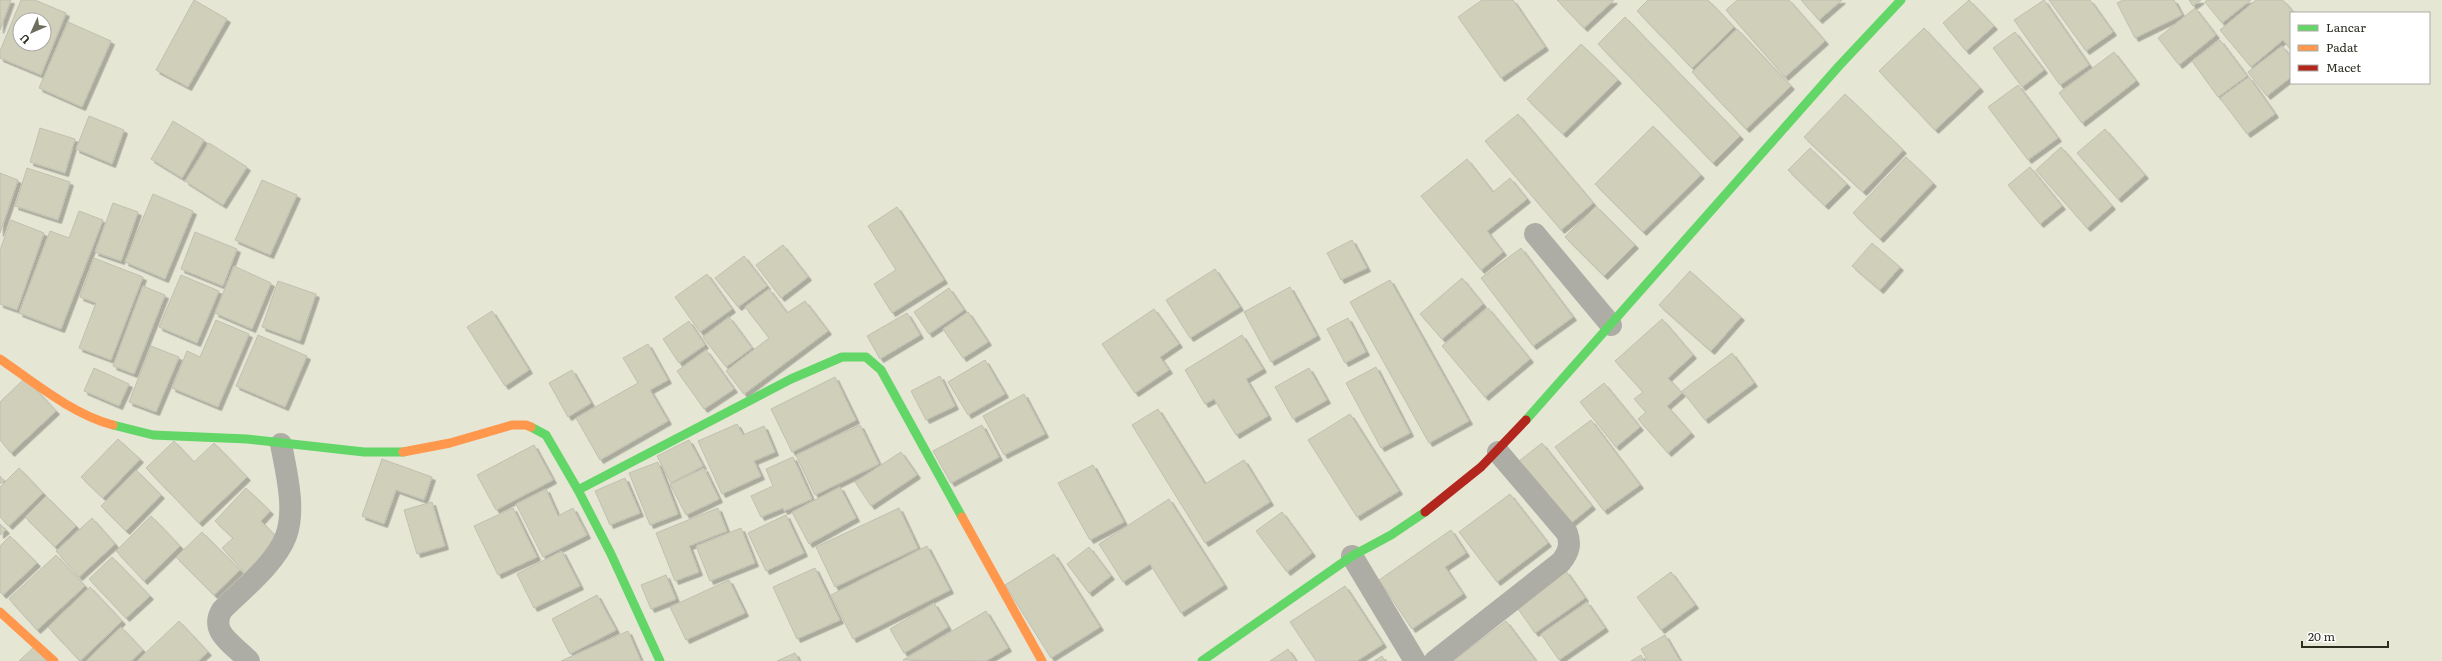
<svg xmlns="http://www.w3.org/2000/svg" width="2442" height="661" font-family="Literata,serif">
	<style>
		.building { fill: #d0cfb9; stroke: #c0c0b2; fill-rule: evenodd; filter: url(#shadow) }
		.lines { fill: none; stroke-linecap: round; stroke-linejoin: round }
		.street { stroke: #adada6; stroke-width: 22 }
		.fast { stroke: #63d668; stroke-width: 9 }
		.slow { stroke: #ff974d; stroke-width: 9 }
		.jam { stroke: #b3261e; stroke-width: 9 }
	</style>
	<defs>
		<filter id="shadow"><feDropShadow dx="3.5" dy="3.5" stdDeviation="0" flood-color="#0004"/></filter>
	</defs>
	<rect width="100%" height="100%" fill="#e6e6d5"/>
	<!-- building -->
	<g class="building">
		<polygon points="0,0 11,0 0,30"/>
		<path d="M21,0H35L66,13L41,75L0,58V51ZM20,20H44V44H20Z"/>
		<polygon points="194,0 227,19 188,87 156,70"/>
		<polygon points="1482,0 1513,0 1545,47 1501,78 1458,17"/>
		<polygon points="1557,0 1614,0 1584,28"/>
		<polygon points="1648,0 1708,0 1734,27 1692,68 1637,11"/>
		<polygon points="1737,0 1789,0 1825,41 1785,77 1726,10"/>
		<polygon points="1801,0 1842,0 1819,20"/>
		<polygon points="1969,0 1994,26 1966,51 1943,23"/>
		<polygon points="2044,0 2089,65 2060,85 2014,20"/>
		<polygon points="2049,0 2090,0 2113,32 2086,51"/>
		<polygon points="2123,0 2174,0 2182,15 2135,38 2117,3"/>
		<polygon points="2189,0 2201,0 2193,6"/>
		<polygon points="2207,0 2251,0 2222,23 2205,2"/>
		<polygon points="2256,0 2283,0 2294,13 2291,13 2291,50 2283,40 2251,67 2220,30"/>
		<polygon points="2195,8 2216,35 2179,65 2158,38"/>
		<polygon points="1625,17 1740,136 1713,163 1598,44"/>
		<polygon points="68,22 111,41 82,107 39,88"/>
		<polygon points="1924,28 1980,88 1935,130 1879,71"/>
		<polygon points="1737,29 1791,86 1746,129 1692,72"/>
		<polygon points="2015,32 2044,70 2022,87 1993,48"/>
		<polygon points="2220,40 2247,76 2218,97 2192,61"/>
		<polygon points="1581,44 1618,80 1563,134 1527,99"/>
		<polygon points="2282,46 2291,57 2291,77 2267,96 2248,72"/>
		<polygon points="2114,52 2136,81 2082,123 2059,93"/>
		<polygon points="2249,77 2275,114 2247,134 2220,98"/>
		<polygon points="2018,85 2058,138 2028,160 1988,107"/>
		<polygon points="1845,94 1903,150 1863,192 1804,137"/>
		<polygon points="1518,114 1593,203 1561,230 1485,141"/>
		<polygon points="89,116 124,130 112,164 76,149"/>
		<polygon points="173,121 204,140 182,178 151,159"/>
		<polygon points="1653,126 1701,175 1643,232 1595,184"/>
		<polygon points="40,128 75,139 65,173 30,162"/>
		<polygon points="2105,129 2145,175 2118,199 2077,153"/>
		<polygon points="209,143 247,167 223,205 185,181"/>
		<polygon points="2061,147 2112,206 2087,228 2036,170"/>
		<polygon points="1810,148 1847,184 1825,206 1788,170"/>
		<polygon points="1906,157 1933,183 1880,239 1853,213"/>
		<polygon points="1467,159 1493,192 1510,178 1527,199 1487,231 1503,252 1481,270 1421,196"/>
		<polygon points="2030,167 2062,206 2040,224 2008,185"/>
		<polygon points="27,168 70,182 58,220 15,206"/>
		<polygon points="0,173 18,180 0,233"/>
		<polygon points="262,180 297,195 270,255 235,240"/>
		<polygon points="153,194 193,211 165,279 125,262"/>
		<polygon points="113,203 138,212 121,261 95,252"/>
		<polygon points="1596,206 1635,245 1604,276 1565,237"/>
		<polygon points="897,207 944,280 892,313 874,284 896,270 868,226"/>
		<polygon points="79,211 103,220 61,329 19,313 50,231 69,238"/>
		<polygon points="11,220 44,233 17,310 0,304 0,250"/>
		<polygon points="195,232 237,249 223,286 181,269"/>
		<polygon points="1352,240 1367,268 1341,280 1327,253"/>
		<polygon points="1872,243 1900,267 1880,290 1852,266"/>
		<polygon points="783,245 808,277 781,298 756,265"/>
		<polygon points="1521,248 1573,317 1533,346 1481,278"/>
		<polygon points="744,256 767,286 738,307 715,278"/>
		<polygon points="94,258 143,277 111,360 79,348 96,303 80,297"/>
		<polygon points="234,266 271,283 252,329 215,313"/>
		<polygon points="1215,269 1240,307 1190,338 1166,300"/>
		<polygon points="1690,271 1741,317 1711,351 1659,305"/>
		<polygon points="707,274 732,309 700,332 675,297"/>
		<polygon points="181,275 219,291 197,343 159,327"/>
		<polygon points="1462,278 1483,304 1442,339 1420,314"/>
		<polygon points="1390,280 1469,421 1429,443 1350,302"/>
		<polygon points="278,281 316,294 300,341 262,327"/>
		<polygon points="143,286 165,295 134,374 113,366"/>
		<polygon points="1290,287 1317,336 1271,362 1244,312"/>
		<polygon points="949,288 964,310 929,334 914,312"/>
		<polygon points="769,289 787,313 805,301 828,331 744,394 726,371 769,338 745,307"/>
		<polygon points="1488,308 1530,359 1485,397 1442,346"/>
		<polygon points="1154,309 1179,344 1160,357 1169,370 1135,393 1102,344"/>
		<polygon points="492,311 529,370 505,386 467,327"/>
		<polygon points="968,312 988,342 963,358 943,329"/>
		<polygon points="907,313 920,335 880,359 867,336"/>
		<polygon points="729,317 752,348 726,367 703,337"/>
		<polygon points="1348,318 1366,352 1345,363 1327,329"/>
		<polygon points="1662,319 1693,355 1668,378 1682,393 1667,406 1691,433 1668,453 1638,419 1646,412 1634,399 1643,392 1615,361"/>
		<polygon points="216,320 249,334 218,407 172,388 187,351 200,357"/>
		<polygon points="689,321 705,345 679,363 663,339"/>
		<polygon points="258,335 307,356 285,407 236,386"/>
		<polygon points="1242,335 1263,369 1246,379 1268,416 1236,435 1214,399 1205,404 1185,370"/>
		<polygon points="648,344 668,380 650,390 668,421 600,460 576,418 638,383 623,358"/>
		<polygon points="151,346 179,357 156,412 129,402"/>
		<polygon points="706,350 734,389 704,409 677,371"/>
		<polygon points="1732,353 1754,383 1705,420 1682,391"/>
		<polygon points="985,360 1005,394 968,415 948,382"/>
		<polygon points="1376,367 1410,433 1381,448 1346,383"/>
		<polygon points="94,368 129,384 119,406 84,391"/>
		<polygon points="1309,368 1327,400 1293,419 1275,387"/>
		<polygon points="572,370 591,403 568,417 549,383"/>
		<polygon points="940,376 955,406 926,420 911,391"/>
		<polygon points="835,377 856,420 792,452 771,409"/>
		<polygon points="25,378 56,411 11,453 0,440 0,402"/>
		<polygon points="1604,383 1640,427 1616,447 1580,402"/>
		<polygon points="1024,394 1045,434 1004,455 983,416"/>
		<polygon points="1158,409 1205,484 1244,460 1270,502 1205,543 1132,425"/>
		<polygon points="1350,414 1399,491 1357,517 1308,440"/>
		<polygon points="1591,420 1640,485 1604,511 1555,447"/>
		<polygon points="737,424 743,435 764,426 775,452 754,461 761,476 722,494 698,441"/>
		<polygon points="860,425 879,464 815,495 796,455"/>
		<polygon points="982,425 999,457 951,483 933,451"/>
		<polygon points="118,439 140,459 103,498 81,477"/>
		<polygon points="689,440 703,466 671,483 657,456"/>
		<polygon points="174,441 194,462 214,443 247,477 199,523 146,468"/>
		<polygon points="1542,443 1592,506 1565,528 1514,465"/>
		<polygon points="534,445 553,480 496,510 477,475"/>
		<polygon points="901,452 917,475 871,506 855,482"/>
		<polygon points="793,457 812,499 784,511 783,508 761,517 751,496 773,486 766,469"/>
		<polygon points="382,459 432,477 424,500 396,490 384,524 362,516"/>
		<polygon points="658,462 678,514 650,525 629,473"/>
		<polygon points="1093,465 1124,522 1090,540 1058,483"/>
		<polygon points="19,468 43,493 9,526 0,517 0,487"/>
		<polygon points="704,468 719,499 686,515 670,484"/>
		<polygon points="136,470 161,495 126,531 101,506"/>
		<polygon points="0,476 4,481 0,484"/>
		<polygon points="625,478 640,513 610,525 595,491"/>
		<polygon points="840,487 856,518 809,544 792,512"/>
		<polygon points="246,488 270,511 261,521 279,540 246,574 222,548 233,538 215,521"/>
		<polygon points="546,489 558,516 573,508 587,535 543,557 516,504"/>
		<polygon points="1510,494 1548,543 1497,582 1459,532"/>
		<polygon points="46,496 76,526 55,547 25,517"/>
		<polygon points="1169,499 1224,585 1181,613 1150,564 1123,582 1099,544"/>
		<polygon points="432,502 445,546 417,554 404,510"/>
		<polygon points="513,508 537,557 498,575 474,526"/>
		<polygon points="718,508 727,531 689,546 699,572 675,581 656,533"/>
		<polygon points="899,508 918,548 835,587 816,547"/>
		<polygon points="1282,512 1312,553 1287,572 1256,531"/>
		<polygon points="786,515 804,553 766,571 748,533"/>
		<polygon points="151,516 180,546 144,581 116,551"/>
		<polygon points="92,518 115,544 79,577 56,551"/>
		<polygon points="0,524 6,530 0,535"/>
		<polygon points="741,528 755,563 710,581 696,546"/>
		<polygon points="1451,530 1466,553 1445,567 1463,594 1412,629 1379,580"/>
		<polygon points="202,532 240,570 214,595 176,557"/>
		<polygon points="10,536 37,563 3,595 0,592 0,546"/>
		<polygon points="927,546 950,590 853,639 831,595"/>
		<polygon points="1089,547 1111,576 1089,593 1067,564"/>
		<polygon points="562,551 580,586 534,608 517,574"/>
		<polygon points="1054,554 1100,627 1051,658 1005,585"/>
		<polygon points="56,555 85,586 37,630 9,599"/>
		<polygon points="112,557 150,596 126,618 89,579"/>
		<polygon points="815,568 840,620 797,639 773,587"/>
		<polygon points="1566,571 1585,598 1535,633 1516,606"/>
		<polygon points="1671,572 1695,605 1661,630 1637,597"/>
		<polygon points="666,575 676,599 651,609 641,585"/>
		<polygon points="729,580 745,613 686,640 670,607"/>
		<polygon points="1345,586 1383,644 1357,661 1316,661 1290,622"/>
		<polygon points="90,587 122,621 80,661 48,627"/>
		<polygon points="597,595 616,630 570,654 552,619"/>
		<polygon points="1587,602 1605,628 1559,660 1541,634"/>
		<polygon points="934,603 948,627 904,653 890,629"/>
		<polygon points="986,611 1008,648 986,661 903,660"/>
		<polygon points="179,621 208,652 198,661 137,661"/>
		<polygon points="1506,621 1536,661 1453,661"/>
		<polygon points="121,627 143,650 131,661 86,661"/>
		<polygon points="628,631 641,661 561,661"/>
		<polygon points="1665,635 1680,661 1648,661 1641,649"/>
		<polygon points="34,647 47,661 19,661"/>
		<polygon points="1288,649 1296,661 1270,661"/>
		<polygon points="795,653 799,661 777,661"/>
		<polygon points="1641,655 1644,661 1631,661"/>
		<polygon points="1382,656 1385,661 1374,661"/>
	</g>
	<g class="lines">
		<!-- street -->
		<g class="street">
			<polyline points="1535,234 1611,325"/>
			<polyline points="1352,556 1415,661"/>
			<path d="M249,661C236,646 208,633 222,610C242,590 276,563 286,536C296,509 286,471 281,444"/>
			<path d="M1435,661L1561,562C1569,552 1571,544 1567,533L1498,452"/>
		</g>
		<!-- fast -->
		<g class="fast">
			<polyline points="1526,420 1839,66 1901,0"/>
			<polyline points="113,425 153,435 247,439 364,452 403,452"/>
			<polyline points="531,427 546,435 578,490 611,554 660,661"/>
			<polyline points="578,490 791,379 842,357 866,357 881,370 962,517"/>
			<polyline points="1202,661 1352,556 1391,535 1425,512"/>
		</g>
		<!-- slow -->
		<g class="slow">
			<path d="M0,359C35,383 72,414 113,425"/>
			<polyline points="403,452 450,443 512,425 526,425 531,427"/>
			<polyline points="962,517 1042,661"/>
			<polyline points="0,612 54,661"/>
		</g>
		<!-- jam -->
		<polyline class="jam" points="1425,512 1481,467 1526,420"/>
	</g>
	<!-- legend -->
	<rect x="2290" y="12" width="140" height="72" fill="#ffffff" stroke="#ababa6"/>
	<rect x="2298" y="25" width="20" height="6" fill="#63d668" stroke="#ababa6"/>
	<text x="2326" y="32" font-size="12" fill="#2d2d20">Lancar</text>
	<rect x="2298" y="45" width="20" height="6" fill="#ff974d" stroke="#ababa6"/>
	<text x="2326" y="52" font-size="12" fill="#2d2d20">Padat</text>
	<rect x="2298" y="65" width="20" height="6" fill="#b3261e" stroke="#ababa6"/>
	<text x="2326" y="72" font-size="12" fill="#2d2d20">Macet</text>
	<!-- north arrow -->
	<g transform="translate(32 32) rotate(225)"><circle r="19" fill="#ffffff" stroke="#ababa6"/>
	<path d="M0-3L7 15L0 10L-7 15Z" fill="#6e6e5f"/>
	<text y="-6" font-size="11" font-weight="bold" text-anchor="middle" fill="#2d2d20">U</text>
	</g>
	<!-- scale -->
	<path d="M2302 641v6h86v-6" fill="none" stroke="#2d2d20" stroke-width="2"/>
	<text x="2308" y="641" font-size="12" fill="#2d2d20" stroke="#ffffff" stroke-width="3" paint-order="stroke">20 m</text>
</svg>
